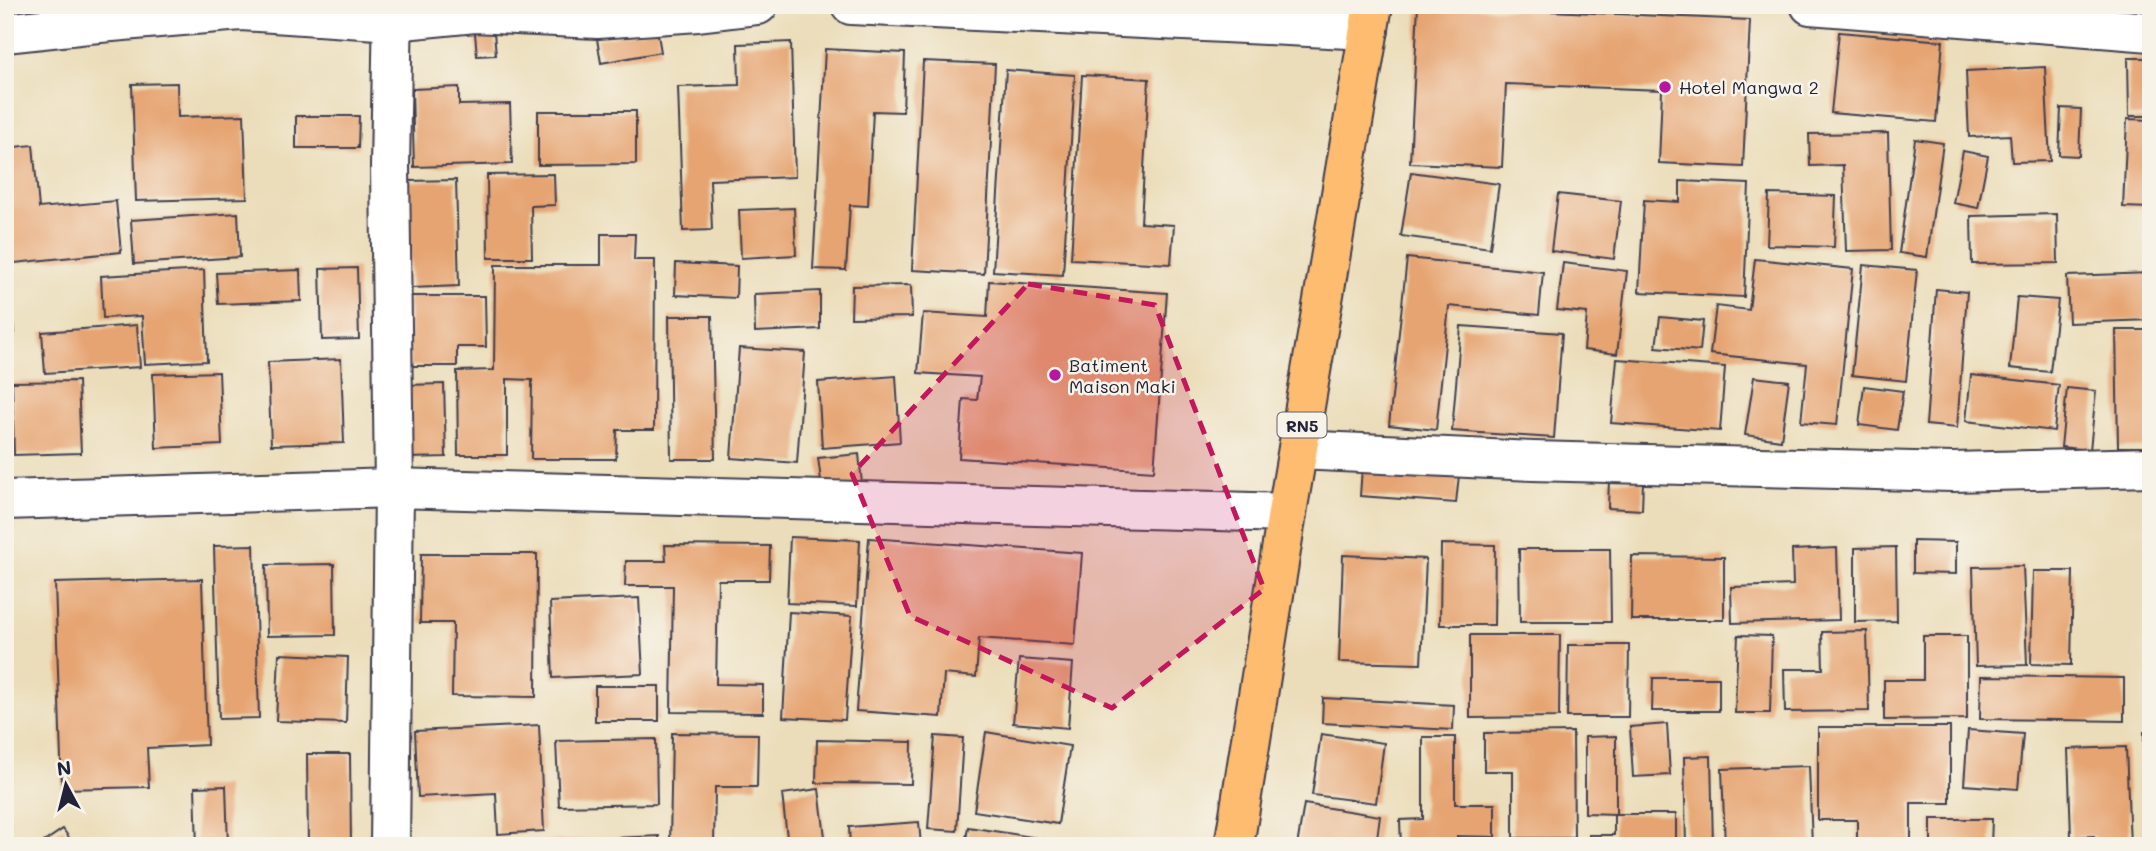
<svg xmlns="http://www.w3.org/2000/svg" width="2156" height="851" font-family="Mali,sans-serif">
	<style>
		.building { fill: #e6a472 }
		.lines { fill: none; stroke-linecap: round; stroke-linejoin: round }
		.minor-casing { stroke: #403e4e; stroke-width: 42 }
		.highway-casing { stroke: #403e4e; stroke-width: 42 }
		.minor { stroke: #fff; stroke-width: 38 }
		.highway { stroke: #fdbc70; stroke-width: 38 }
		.marked { fill: #c2185b; fill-opacity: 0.2; stroke: #c2185b; stroke-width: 5; stroke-dasharray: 14 9; stroke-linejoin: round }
		.poi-dot { fill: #b5179e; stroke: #f7f3e8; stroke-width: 2.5 }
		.labels { text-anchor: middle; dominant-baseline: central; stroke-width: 5; stroke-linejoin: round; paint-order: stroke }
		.shield { fill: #f7f3e8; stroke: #62616f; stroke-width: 2 }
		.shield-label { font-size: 16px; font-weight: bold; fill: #22223b }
		.poi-label { font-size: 18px; fill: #22223b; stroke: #f7f3e8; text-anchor: start }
	</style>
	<rect width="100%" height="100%" fill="#f7f3e8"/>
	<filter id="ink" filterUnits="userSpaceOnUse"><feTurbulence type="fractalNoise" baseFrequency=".0143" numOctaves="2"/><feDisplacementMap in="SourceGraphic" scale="14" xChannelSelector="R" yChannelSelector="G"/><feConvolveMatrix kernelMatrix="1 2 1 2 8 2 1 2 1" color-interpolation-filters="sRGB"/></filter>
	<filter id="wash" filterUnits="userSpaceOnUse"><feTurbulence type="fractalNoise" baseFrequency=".00686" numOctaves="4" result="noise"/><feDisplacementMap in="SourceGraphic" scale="28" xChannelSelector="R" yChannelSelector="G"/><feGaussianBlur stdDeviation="1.57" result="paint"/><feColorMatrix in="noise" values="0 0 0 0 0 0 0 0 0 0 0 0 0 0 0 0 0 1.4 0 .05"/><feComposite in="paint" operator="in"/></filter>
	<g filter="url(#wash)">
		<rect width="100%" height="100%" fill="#ebddb9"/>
		<g id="blocks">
			<!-- building -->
			<g class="building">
				<polygon points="1418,5 1750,20 1743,167 1659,163 1662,90 1506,84 1502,167 1410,163"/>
				<polygon points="657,29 661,52 601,63 597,39"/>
				<polygon points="494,32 496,55 477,56 475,33"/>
				<polygon points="1839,32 1943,41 1936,122 1831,113"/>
				<polygon points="791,42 795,177 710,180 712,230 683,231 678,87 739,85 738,44"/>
				<polygon points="825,49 905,53 903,112 873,111 868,206 850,205 846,270 813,269"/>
				<polygon points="2128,58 2151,58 2151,116 2129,116"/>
				<polygon points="923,61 995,64 984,274 912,270"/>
				<polygon points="2045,67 2050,161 2012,162 2010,135 1969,137 1966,71"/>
				<polygon points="1006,70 1075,75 1063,275 993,271"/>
				<polygon points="1082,75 1149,79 1141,223 1174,225 1171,264 1071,259"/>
				<polygon points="177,83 178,117 244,115 247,198 136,201 132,84"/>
				<polygon points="459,87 459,105 510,104 512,164 414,167 412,89"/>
				<polygon points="2061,108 2081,109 2079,156 2059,155"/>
				<polygon points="538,111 636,111 636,164 538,165"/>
				<polygon points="296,116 359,116 358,148 296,148"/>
				<polygon points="2127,119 2151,120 2151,208 2123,207"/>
				<polygon points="1888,133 1891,250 1846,251 1843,165 1810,166 1809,134"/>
				<polygon points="1915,139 1943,143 1927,257 1899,253"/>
				<polygon points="33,145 39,208 116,201 121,252 5,264 5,148"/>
				<polygon points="1963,151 1988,156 1978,208 1953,203"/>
				<polygon points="1411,172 1499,184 1490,248 1401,236"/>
				<polygon points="554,174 555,205 531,206 532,258 488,258 487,175"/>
				<polygon points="456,180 459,286 411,288 408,181"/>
				<polygon points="1680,181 1749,184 1744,297 1639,292 1644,200 1680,202"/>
				<polygon points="1558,194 1621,201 1614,259 1551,251"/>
				<polygon points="1769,194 1836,196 1834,247 1767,245"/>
				<polygon points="794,208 796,255 741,258 739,210"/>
				<polygon points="238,213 240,257 134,264 131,220"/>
				<polygon points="2057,214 2058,263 1972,264 1971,216"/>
				<polygon points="601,234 635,234 634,260 655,260 654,430 617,430 616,459 531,459 532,380 507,379 507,455 458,455 457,371 494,370 495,265 601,265"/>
				<polygon points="1407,258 1543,272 1539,315 1449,306 1436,430 1389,425"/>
				<polygon points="1755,259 1853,269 1837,425 1801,422 1807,364 1710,354 1716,306 1749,310"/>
				<polygon points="676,263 737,266 736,298 675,295"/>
				<polygon points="1563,263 1627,271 1617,354 1584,350 1587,313 1557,310"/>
				<polygon points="1863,265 1917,270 1906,381 1852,375"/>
				<polygon points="357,268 359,339 322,340 320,269"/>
				<polygon points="204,270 207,361 145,364 142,316 103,318 101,276"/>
				<polygon points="300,270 301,301 218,304 216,273"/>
				<polygon points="2151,273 2151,320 2069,323 2067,276"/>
				<polygon points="5,281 10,281 14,334 5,335"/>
				<polygon points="989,281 1167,293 1154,471 959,458 963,399 977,400 980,377 918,373 923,313 987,317"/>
				<polygon points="911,285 912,317 851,318 852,286"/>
				<polygon points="1936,289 1967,292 1957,428 1926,425"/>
				<polygon points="820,291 820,329 755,332 754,294"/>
				<polygon points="409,296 485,296 486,347 457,347 457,366 410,366"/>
				<polygon points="2017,297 2058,300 2050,372 2010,368"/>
				<polygon points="669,316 712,316 715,459 671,459"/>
				<polygon points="1660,317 1703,321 1700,351 1656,347"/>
				<polygon points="137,325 140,367 45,373 42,332"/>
				<polygon points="1461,326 1562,333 1554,438 1452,431"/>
				<polygon points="2116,330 2151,330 2151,447 2118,447"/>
				<polygon points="739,348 805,352 797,463 731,458"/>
				<polygon points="341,359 344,443 271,445 268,362"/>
				<polygon points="1617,359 1725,367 1720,431 1611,423"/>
				<polygon points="219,372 222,445 156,448 153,374"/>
				<polygon points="1971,375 2059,385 2054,431 1966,421"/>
				<polygon points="896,376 900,442 822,448 818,382"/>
				<polygon points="1754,377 1789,381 1781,440 1745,435"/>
				<polygon points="78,381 81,453 14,455 12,382"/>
				<polygon points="444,384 446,457 408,458 405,385"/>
				<polygon points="1864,386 1903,391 1897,430 1859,425"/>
				<polygon points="2067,388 2096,391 2090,450 2061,447"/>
				<polygon points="859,454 862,484 822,488 818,458"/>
				<polygon points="1362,468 1459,475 1456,503 1360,496"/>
				<polygon points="1609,480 1643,481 1642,510 1608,508"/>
				<polygon points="790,537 860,540 857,606 787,603"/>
				<polygon points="869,538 1082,553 1075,645 979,638 976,677 944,674 941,717 856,711"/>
				<polygon points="1913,541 1956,542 1956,574 1913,573"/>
				<polygon points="1441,544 1495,545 1494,625 1440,625"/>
				<polygon points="254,545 259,718 219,719 214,546"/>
				<polygon points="665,545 770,546 769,580 718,580 716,684 763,685 763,713 671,712 673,586 625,586 626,561 666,561"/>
				<polygon points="1896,547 1897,621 1855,622 1855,548"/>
				<polygon points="1837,548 1839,620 1732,623 1731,587 1793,585 1792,550"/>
				<polygon points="1519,549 1610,549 1611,622 1520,622"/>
				<polygon points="421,554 537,554 536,697 452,696 453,623 420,623"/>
				<polygon points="1343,555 1426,559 1421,664 1339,662"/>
				<polygon points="1632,556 1724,557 1724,620 1631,620"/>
				<polygon points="334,564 335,635 267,636 266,565"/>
				<polygon points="2023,566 2027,665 1976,666 1973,567"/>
				<polygon points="2033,571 2073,571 2071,665 2031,664"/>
				<polygon points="202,579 207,745 147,748 149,787 62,789 55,583"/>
				<polygon points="639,598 643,674 553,678 550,602"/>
				<polygon points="789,612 852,616 845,720 783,717"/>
				<polygon points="5,623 7,623 9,651 5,651"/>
				<polygon points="1867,631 1869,711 1785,712 1784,669 1823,669 1822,632"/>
				<polygon points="1470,635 1560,635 1559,717 1470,718"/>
				<polygon points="1738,635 1772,636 1770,713 1735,713"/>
				<polygon points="1923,636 1967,636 1967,719 1884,720 1884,680 1923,680"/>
				<polygon points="1568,645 1629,645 1628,717 1567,717"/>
				<polygon points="279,654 348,657 346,723 276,721"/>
				<polygon points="1019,659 1073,663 1068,728 1013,723"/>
				<polygon points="1981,676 2124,678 2124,721 1980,719"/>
				<polygon points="1653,678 1719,678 1719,711 1652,711"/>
				<rect x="595" y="686" width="64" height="35"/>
				<polygon points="1323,698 1454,705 1453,730 1322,723"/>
				<polygon points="1667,724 1670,775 1633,777 1630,727"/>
				<polygon points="539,725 544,831 498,834 496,793 418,797 415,731"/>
				<polygon points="1818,727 1950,727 1950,803 1911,803 1911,846 1857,846 1857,820 1818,820"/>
				<polygon points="5,728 10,728 12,750 5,750"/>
				<polygon points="1968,730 2023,734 2018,789 1964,785"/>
				<polygon points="986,732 1070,746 1058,824 974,811"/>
				<polygon points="1573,732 1574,838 1513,838 1513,771 1484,771 1484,733"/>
				<polygon points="2144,732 2151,732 2151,846 2143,846"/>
				<polygon points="672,733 758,734 757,787 715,787 714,846 670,846"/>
				<polygon points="1321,734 1384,743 1376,803 1312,795"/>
				<polygon points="935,736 963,738 957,831 928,829"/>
				<polygon points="1616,736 1616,814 1585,813 1585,737"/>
				<polygon points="1423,737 1455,737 1455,804 1495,804 1495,837 1457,836 1457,846 1401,846 1400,820 1423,819"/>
				<polygon points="656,739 657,804 559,806 556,741"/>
				<polygon points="817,740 912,742 911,784 816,783"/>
				<polygon points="2126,747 2130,846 2094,846 2094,836 2071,837 2068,749"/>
				<polygon points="307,754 350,754 351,846 308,846"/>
				<polygon points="1711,756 1713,846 1686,846 1684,757"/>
				<polygon points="1809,766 1812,846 1725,846 1722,769"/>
				<polygon points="226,786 228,846 197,846 195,787"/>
				<polygon points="819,789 826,845 788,846 782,794"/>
				<polygon points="1304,804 1380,816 1376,846 1297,846"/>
				<polygon points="1614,814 1676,814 1676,846 1589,846 1589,835 1614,835"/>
				<polygon points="1931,819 1992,819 1991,846 1931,846"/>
				<polygon points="919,822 921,846 850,846 849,827"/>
				<polygon points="968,827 1051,840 1050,846 965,846"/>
				<polygon points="63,829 75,846 38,846"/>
				<polygon points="659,836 660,846 547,846 547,841"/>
			</g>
		</g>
	</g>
	<g filter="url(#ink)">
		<use href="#blocks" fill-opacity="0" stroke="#403e4e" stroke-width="2"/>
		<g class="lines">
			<defs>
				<g id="minor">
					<polyline points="851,5 1369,30"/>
					<polyline points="1810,5 2151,32"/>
					<polyline points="5,33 88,24 241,11 393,21 475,13 597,19 698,12 758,5"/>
					<polyline points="1298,450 1533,461 1952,472 2151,467"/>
					<polyline points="5,500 394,488 1287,513"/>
					<polyline points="390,846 394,488 390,167 393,5"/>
				</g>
				<polyline id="highway" points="1234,846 1287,513 1373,5"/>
			</defs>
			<!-- minor casing -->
			<use href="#minor" class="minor-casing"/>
			<!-- highway casing -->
			<use href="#highway" class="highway-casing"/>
			<!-- minor -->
			<use href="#minor" class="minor"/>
			<!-- highway -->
			<use href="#highway" class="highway"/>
		</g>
	</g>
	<!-- marked area -->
	<path class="marked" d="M1028,284L1155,305L1264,589L1112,708L910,616L852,474Z"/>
	<!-- markers -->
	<g class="poi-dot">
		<circle cx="1665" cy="87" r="7"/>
		<circle cx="1055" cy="375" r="7"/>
	</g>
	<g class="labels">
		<!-- shield labels -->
		<rect class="shield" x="1277.5" y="412.5" width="49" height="25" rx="5"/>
		<g class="shield-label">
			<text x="1302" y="425">RN5</text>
		</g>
		<!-- poi labels -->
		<g class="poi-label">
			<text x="1679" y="87">Hotel Mangwa 2</text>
			<text x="1069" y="365">Batiment<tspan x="1069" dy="21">Maison Maki</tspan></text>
		</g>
	</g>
	<!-- margin -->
	<rect width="2156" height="851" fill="none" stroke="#f7f3e8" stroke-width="28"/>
	<!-- north arrow -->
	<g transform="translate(66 785) rotate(353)" stroke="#f7f3e8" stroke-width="5" paint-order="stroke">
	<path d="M0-5L12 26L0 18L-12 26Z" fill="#22223b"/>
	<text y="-10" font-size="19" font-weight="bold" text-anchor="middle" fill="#22223b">N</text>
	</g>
</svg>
